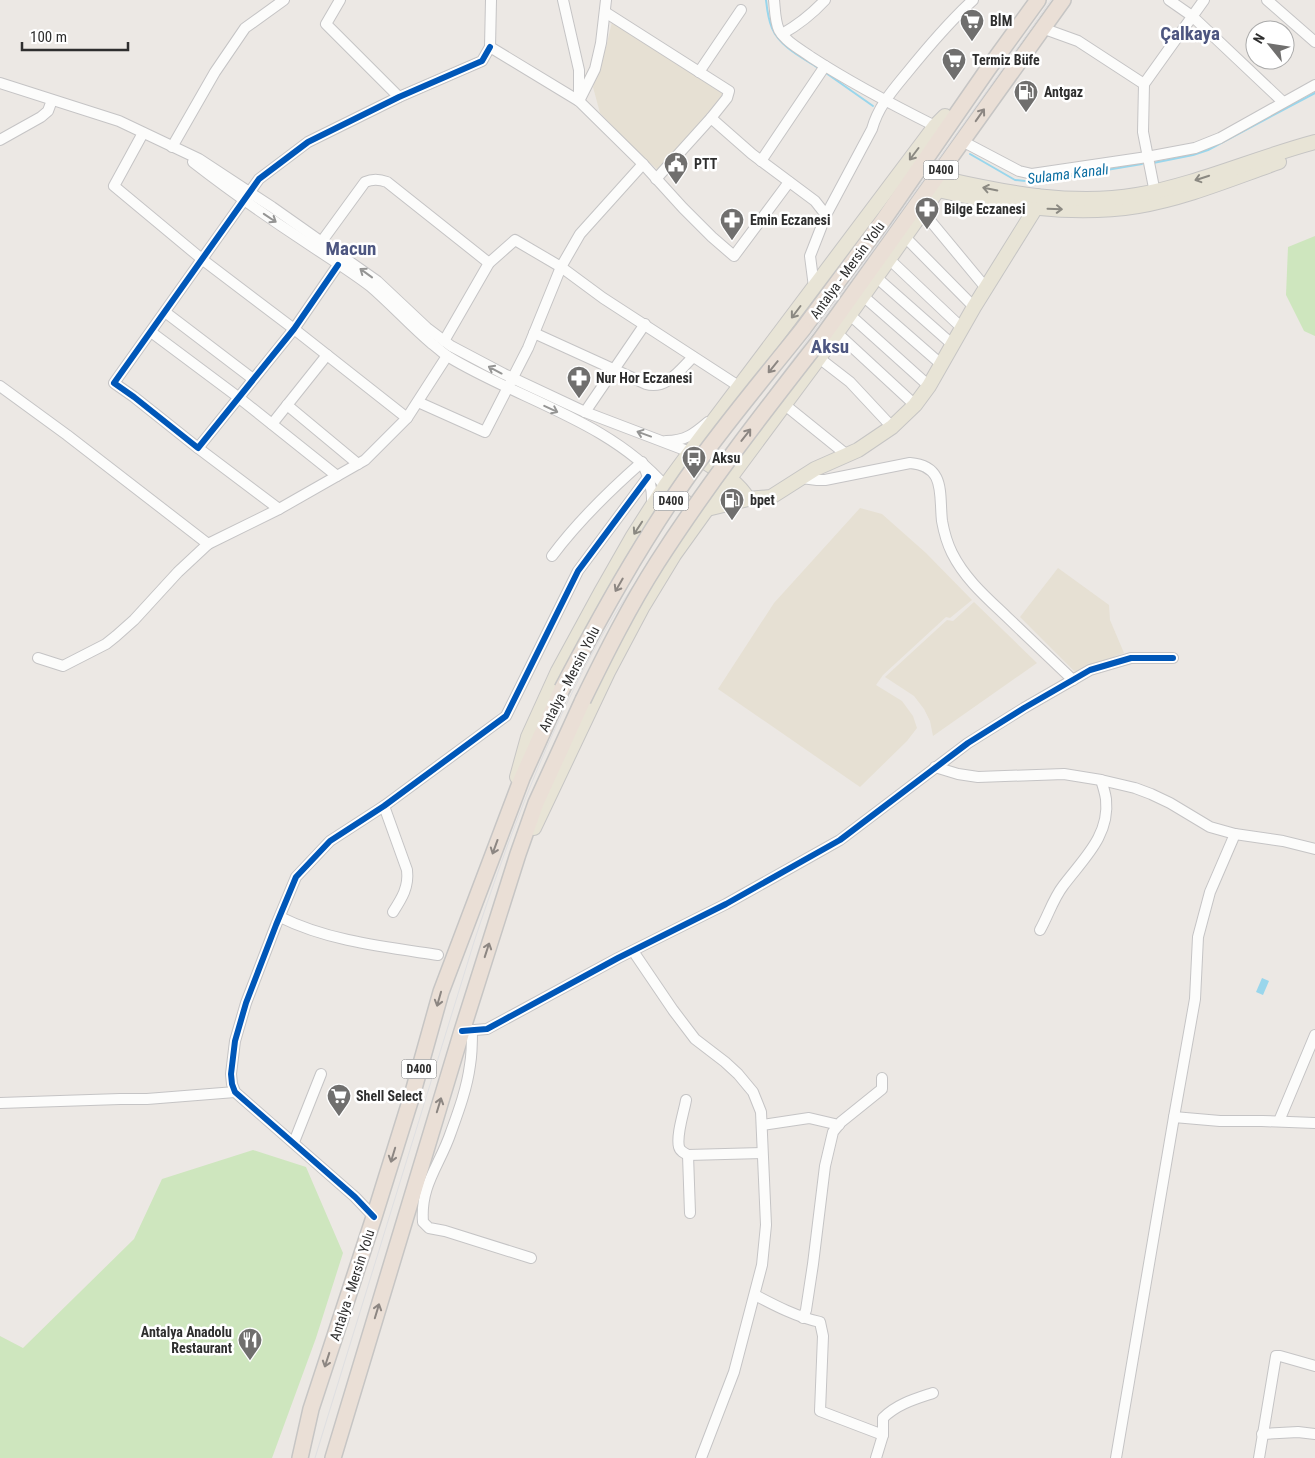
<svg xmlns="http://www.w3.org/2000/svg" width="1315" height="1458" font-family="'Roboto Condensed',sans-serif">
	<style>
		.education { fill: #e6e0d3 }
		.green { fill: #cee6be }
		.water { fill: #99d6ec }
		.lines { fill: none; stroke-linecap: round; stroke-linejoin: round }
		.stream { stroke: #99d6ec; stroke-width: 2 }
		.minor-casing { stroke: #c5c4c5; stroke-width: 12 }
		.major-casing { stroke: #c6c5c4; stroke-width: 16 }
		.highway-casing { stroke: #c6c5c4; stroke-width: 18 }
		.minor { stroke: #fcfcfb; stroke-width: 10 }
		.major { stroke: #e8e4d6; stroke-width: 14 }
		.highway { stroke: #eadfd6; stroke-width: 15 }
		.tram { stroke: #dfdfe1; stroke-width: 1 }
		.highway-bridge-casing { stroke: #c6c5c4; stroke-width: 18; stroke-linecap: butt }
		.highway-bridge { stroke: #eadfd6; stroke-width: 15 }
		.cycleway-casing { stroke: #fff; stroke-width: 9 }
		.cycleway { stroke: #0057b8; stroke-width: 6 }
		.oneway { stroke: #8c8682 }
		.oneway2 { stroke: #8b8982 }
		.oneway3 { stroke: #959594 }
		.labels { text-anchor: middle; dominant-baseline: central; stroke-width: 5; stroke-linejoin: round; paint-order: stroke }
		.shield { fill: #fff; stroke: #6d6d6d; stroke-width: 1 }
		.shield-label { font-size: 12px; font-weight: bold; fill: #2e2e2e }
		.poi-label { font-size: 14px; font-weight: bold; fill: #2e2e2e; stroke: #fff; text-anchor: start }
		.street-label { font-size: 14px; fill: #2e2e2e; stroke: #fff }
		.water-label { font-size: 15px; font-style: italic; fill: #0d6fa3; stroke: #fff }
		.district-label { font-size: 19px; font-weight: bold; fill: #4d5680; stroke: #fff }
	</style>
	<rect width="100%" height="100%" fill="#ece8e4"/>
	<!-- education -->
	<g class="education">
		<polygon points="612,22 723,92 720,99 659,171 632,146 600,113 593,87 606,47"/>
		<polygon points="860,508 882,514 926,553 972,600 950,618 946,617 883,675 876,685 902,701 913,716 917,728 907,741 860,787 718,689 774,603"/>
		<polygon points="1058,568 1109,605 1110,620 1124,653 1075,672 1020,617"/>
		<polygon points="974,602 1037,663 933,736 930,721 924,709 914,696 885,677 947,620 953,621"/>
	</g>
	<!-- green -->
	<g class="green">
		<polygon points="1315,236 1315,336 1304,331 1286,295 1288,247"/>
		<polygon points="253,1150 306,1167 343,1253 316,1338 272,1458 0,1458 0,1336 23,1348 134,1239 162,1179"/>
	</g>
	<!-- water -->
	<polygon class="water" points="1262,978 1269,981 1263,995 1256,992"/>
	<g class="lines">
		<!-- stream -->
		<g class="stream">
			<path d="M766,0C767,9 768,19 772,28C780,47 803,58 820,69"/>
			<polyline points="826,73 873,106"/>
			<polyline points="970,154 1015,180 1035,182 1142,164"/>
			<polyline points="1153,163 1193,155 1208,150 1315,93"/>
		</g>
		<defs>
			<g id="minor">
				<polyline points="340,0 326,24 399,97"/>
				<polyline points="491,0 490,47 579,101 643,164 683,208 712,237 734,256 789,182"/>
				<polyline points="563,0 579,70 579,97"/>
				<path d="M774,0C775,9 775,22 779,30C786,42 800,49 811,57C851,83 893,105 935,126"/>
				<polyline points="1169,0 1192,16 1283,102"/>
				<polyline points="1267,0 1315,42"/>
				<polyline points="605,12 729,91 727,98 711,118"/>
				<polyline points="1042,28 1078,41 1144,84 1143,132 1156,198"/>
				<path d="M782,34C798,25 812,14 825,0"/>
				<polyline points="699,72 741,10"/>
				<polyline points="0,83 119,121 199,159 272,207 377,281 427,328 451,346 504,374 585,412 690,452"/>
				<polyline points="1144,84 1204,0"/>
				<polyline points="579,101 595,69 601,43 606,0"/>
				<polyline points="143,133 114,186 203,260 294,329 407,418"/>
				<polyline points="0,140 41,117 48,111 52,100"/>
				<polyline points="962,141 1019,171 1032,174 1147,157 1195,148 1220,138 1315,85"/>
				<polyline points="172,147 215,72 245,28 284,0"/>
				<polyline points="761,161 825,66"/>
				<path d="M193,162C229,190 266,216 304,241C326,256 349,270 370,286C391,304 410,325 431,343C437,347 442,353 449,357C520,400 609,421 665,486"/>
				<polyline points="656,179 711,118 752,154 815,201 826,215"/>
				<polyline points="923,212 986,288"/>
				<polyline points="905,237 974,307"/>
				<path d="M322,241L365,182C372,179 379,179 387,182L489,263"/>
				<polyline points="889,259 962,328"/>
				<polyline points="338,265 294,329 198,448 134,397 114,383 259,179 308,142 399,97 482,61 490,47"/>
				<polyline points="876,277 953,345"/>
				<path d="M814,287L810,256L826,215L872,129C878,107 892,91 906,74C927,48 949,22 973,0"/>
				<polyline points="863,296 942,365"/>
				<polyline points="165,312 253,379"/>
				<polyline points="850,315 929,386"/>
				<polyline points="151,332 238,397 337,476"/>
				<path d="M534,333L646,384C666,390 680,370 693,357"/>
				<polyline points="837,333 915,405"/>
				<polyline points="444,341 489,263 515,240 561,267 603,298 740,387"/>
				<polyline points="819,358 850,382 892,427"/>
				<polyline points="0,386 67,435 208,544 279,509 365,460 407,418 447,356"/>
				<polyline points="418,402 485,432 528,348 561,267 580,234 643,164"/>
				<polyline points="287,405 358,464"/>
				<polyline points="785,405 847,455"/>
				<polyline points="585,412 645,324"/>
				<polyline points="272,424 327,355"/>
				<path d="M666,441C685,441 694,434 708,422"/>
				<polyline points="198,448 279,509"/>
				<path d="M802,478L817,480H825L910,463C946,466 939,494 942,521C944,532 947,543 952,553C965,579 986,597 1007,617C1029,638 1051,659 1073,680"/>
				<path d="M552,556C578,521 609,491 642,462C649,478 653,488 652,506"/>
				<polyline points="38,658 63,666 106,644 116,636 134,620 178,572 208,544"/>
				<polyline points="935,767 958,774 978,777 1064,774 1101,780 1135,788 1151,794 1170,803 1210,827 1235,834 1283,841 1315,849"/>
				<path d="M384,806L407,870C409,887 402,898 393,912"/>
				<path d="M280,917C328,941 385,947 438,955"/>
				<path d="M1040,930C1048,916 1053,899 1063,886C1083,859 1110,836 1106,799C1105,793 1103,786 1101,780"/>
				<polyline points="633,951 673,1010 695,1039 725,1062 738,1074 753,1092 761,1112 766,1225 762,1265 734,1372 701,1458"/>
				<path d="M472,1030C472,1042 472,1054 470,1065C467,1088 459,1110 451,1132C440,1165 420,1185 423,1222L429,1228L445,1231L531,1258"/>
				<polyline points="462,1031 487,1029 618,958 726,904 840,840 968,743 1024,708 1090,670 1131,658 1173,658"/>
				<path d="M686,1100C684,1112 676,1135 679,1147C680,1151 684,1153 688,1155L762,1153"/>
				<polyline points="0,1103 120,1099 147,1099 235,1092"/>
				<polyline points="1174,1117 1220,1121 1262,1121 1315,1123"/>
				<polyline points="1279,1121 1315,1035"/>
				<polyline points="762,1125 809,1118 839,1125"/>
				<polyline points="294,1142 321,1074"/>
				<polyline points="688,1155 690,1213"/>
				<polyline points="374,1217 355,1197 235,1092 232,1084 231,1074 235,1041 246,1003 276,925 296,877 330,841 384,806 506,716 578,571 648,477"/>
				<path d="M755,1295C776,1306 797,1317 820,1322L823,1336L820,1411L883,1435"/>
				<polyline points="803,1318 806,1310 813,1264 825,1166 833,1132 841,1122 882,1089 882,1078"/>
				<polyline points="1262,1434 1298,1432 1315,1434"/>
				<path d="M876,1458L883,1435V1418C897,1404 915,1399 933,1393"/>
				<polyline points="1116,1458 1174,1117 1195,999 1198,937 1210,892 1235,834"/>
				<polyline points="1259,1458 1276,1356 1280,1356 1315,1366"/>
			</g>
			<g id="major">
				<path d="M938,190C1004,205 1070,217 1138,206C1186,198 1233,178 1279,162"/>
				<path d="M691,453C710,466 737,479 748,499"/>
				<polyline points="666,487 679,498 690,505 707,509 748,499 771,497 815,469 858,450 892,427 915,405 929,386 974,307 1035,209 1037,196"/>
				<polyline points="517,777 528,737 558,671 601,592 633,536 665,486 690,452 935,126 945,116"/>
				<path d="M534,828L608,672L643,606L674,555L707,509L819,358L938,190L945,179C1007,193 1073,206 1137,195C1198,184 1255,158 1315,142"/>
			</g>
			<g id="highway">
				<polyline points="803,329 882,222 988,69 1038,0"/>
				<polyline points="820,340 1063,0"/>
				<polyline points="300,1458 311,1409 374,1217 413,1092 441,992 522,778 562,689"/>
				<polyline points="333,1458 462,1031 518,854 536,803 583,700"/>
			</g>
		</defs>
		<!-- minor casing -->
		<use href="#minor" class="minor-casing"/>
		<!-- major casing -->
		<use href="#major" class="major-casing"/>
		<!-- highway casing -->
		<use href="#highway" class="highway-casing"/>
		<!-- minor -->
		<use href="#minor" class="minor"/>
		<!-- major -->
		<use href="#major" class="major"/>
		<!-- highway -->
		<use href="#highway" class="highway"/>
		<!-- tram -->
		<g class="tram">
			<path d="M636,570C669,511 709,457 751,404"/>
			<path d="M315,1458L474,942C509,836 548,731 603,634C617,609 633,586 649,563C701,482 760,405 817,327C897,219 974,109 1051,0"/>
		</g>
		<defs>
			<g id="highway-bridge">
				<path d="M562,689C600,617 639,546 686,479C722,427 764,378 803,329"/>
				<path d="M583,700C606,653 629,607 657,563C707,485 763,413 820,340"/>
			</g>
		</defs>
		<!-- highway-bridge casing -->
		<use href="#highway-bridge" class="highway-bridge-casing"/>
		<!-- highway-bridge -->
		<use href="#highway-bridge" class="highway-bridge"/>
		<defs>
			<g id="cycleway">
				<polyline points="338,265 294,329 198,448 134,397 114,383 259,179 308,142 399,97 482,61 490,47"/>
				<polyline points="462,1031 487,1029 618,958 726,904 840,840 968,743 1024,708 1090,670 1131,658 1173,658"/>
				<polyline points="374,1217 355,1197 235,1092 232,1084 231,1074 235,1041 246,1003 276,925 296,877 330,841 384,806 506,716 578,571 648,477"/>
			</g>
		</defs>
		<!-- cycleway casing -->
		<use href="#cycleway" class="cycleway-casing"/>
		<!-- cycleway -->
		<use href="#cycleway" class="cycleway"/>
	</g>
	<!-- one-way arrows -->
	<defs><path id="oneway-shaft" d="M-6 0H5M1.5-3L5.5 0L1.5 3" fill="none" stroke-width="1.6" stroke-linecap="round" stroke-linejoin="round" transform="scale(1.25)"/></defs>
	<g class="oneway">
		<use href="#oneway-shaft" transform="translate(980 115) rotate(-55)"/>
		<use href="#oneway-shaft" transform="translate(773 367) rotate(129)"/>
		<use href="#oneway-shaft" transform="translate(746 435) rotate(-52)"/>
		<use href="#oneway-shaft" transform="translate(619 585) rotate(120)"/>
		<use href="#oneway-shaft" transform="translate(495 847) rotate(110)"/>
		<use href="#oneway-shaft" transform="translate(487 950) rotate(-72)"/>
		<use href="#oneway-shaft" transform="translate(439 999) rotate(106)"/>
		<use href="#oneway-shaft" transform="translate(439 1105) rotate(-73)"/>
		<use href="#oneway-shaft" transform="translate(393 1155) rotate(107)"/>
		<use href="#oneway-shaft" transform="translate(377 1311) rotate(-73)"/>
		<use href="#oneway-shaft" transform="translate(327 1360) rotate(108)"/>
	</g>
	<g class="oneway2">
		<use href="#oneway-shaft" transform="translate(914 154) rotate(127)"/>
		<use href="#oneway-shaft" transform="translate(1202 178) rotate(162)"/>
		<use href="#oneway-shaft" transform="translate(990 189) rotate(-169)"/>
		<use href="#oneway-shaft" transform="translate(1055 209) rotate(2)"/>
		<use href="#oneway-shaft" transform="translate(796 312) rotate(127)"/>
		<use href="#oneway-shaft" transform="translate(638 528) rotate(123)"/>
	</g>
	<g class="oneway3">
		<use href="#oneway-shaft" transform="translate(270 218) rotate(34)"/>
		<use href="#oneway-shaft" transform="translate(366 273) rotate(-144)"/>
		<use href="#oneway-shaft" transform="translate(495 370) rotate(-152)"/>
		<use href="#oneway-shaft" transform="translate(551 409) rotate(25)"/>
		<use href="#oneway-shaft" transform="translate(644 434) rotate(-160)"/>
	</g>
	<!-- icons -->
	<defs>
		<symbol id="supermarket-pin" viewBox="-11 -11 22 30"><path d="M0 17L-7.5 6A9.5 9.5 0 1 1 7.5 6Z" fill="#706f6e" stroke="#fff"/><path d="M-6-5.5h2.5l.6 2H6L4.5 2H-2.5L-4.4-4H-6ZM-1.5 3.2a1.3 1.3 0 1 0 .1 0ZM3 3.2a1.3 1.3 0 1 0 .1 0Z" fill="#fff"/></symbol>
		<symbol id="fuel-pin" viewBox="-11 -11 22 30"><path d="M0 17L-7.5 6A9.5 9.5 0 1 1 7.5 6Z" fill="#706f6e" stroke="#fff"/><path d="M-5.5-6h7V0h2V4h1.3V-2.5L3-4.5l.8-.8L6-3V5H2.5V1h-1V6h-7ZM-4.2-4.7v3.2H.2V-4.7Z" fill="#fff"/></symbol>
		<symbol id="civic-pin" viewBox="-11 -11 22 30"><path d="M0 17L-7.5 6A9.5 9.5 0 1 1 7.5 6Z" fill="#706f6e" stroke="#fff"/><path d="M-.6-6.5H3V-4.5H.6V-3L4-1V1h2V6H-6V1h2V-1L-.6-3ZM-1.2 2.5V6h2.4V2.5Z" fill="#fff"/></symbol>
		<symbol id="pharmacy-pin" viewBox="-11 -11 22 30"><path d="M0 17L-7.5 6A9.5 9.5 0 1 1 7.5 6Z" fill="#706f6e" stroke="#fff"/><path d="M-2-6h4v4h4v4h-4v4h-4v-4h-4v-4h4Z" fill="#fff"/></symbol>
		<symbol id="bus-pin" viewBox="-11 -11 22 30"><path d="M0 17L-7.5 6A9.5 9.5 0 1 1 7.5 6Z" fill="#706f6e" stroke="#fff"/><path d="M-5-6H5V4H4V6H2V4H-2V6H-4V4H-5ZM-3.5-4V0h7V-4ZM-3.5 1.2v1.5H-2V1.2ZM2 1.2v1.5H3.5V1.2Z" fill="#fff"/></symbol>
		<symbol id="restaurant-pin" viewBox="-11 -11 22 30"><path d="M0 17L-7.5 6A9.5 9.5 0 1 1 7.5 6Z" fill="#706f6e" stroke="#fff"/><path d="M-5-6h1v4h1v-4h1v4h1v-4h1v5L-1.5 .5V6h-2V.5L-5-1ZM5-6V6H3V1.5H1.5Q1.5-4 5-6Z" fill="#fff"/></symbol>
	</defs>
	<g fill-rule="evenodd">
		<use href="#supermarket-pin" x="958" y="7" width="28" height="38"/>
		<use href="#supermarket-pin" x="940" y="46" width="28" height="38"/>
		<use href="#fuel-pin" x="1012" y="78" width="28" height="38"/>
		<use href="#civic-pin" x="662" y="150" width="28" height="38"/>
		<use href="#pharmacy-pin" x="913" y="195" width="28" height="38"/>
		<use href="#pharmacy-pin" x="718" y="206" width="28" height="38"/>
		<use href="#pharmacy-pin" x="565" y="364" width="28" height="38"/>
		<use href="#bus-pin" x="680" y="444" width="28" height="38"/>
		<use href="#fuel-pin" x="718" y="486" width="28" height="38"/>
		<use href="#supermarket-pin" x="325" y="1082" width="28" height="38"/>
		<use href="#restaurant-pin" x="236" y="1326" width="28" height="38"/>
	</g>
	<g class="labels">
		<!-- shield labels -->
		<g class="shield">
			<rect x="923.5" y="160.5" width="35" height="19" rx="4"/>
			<rect x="653.5" y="491.5" width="35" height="19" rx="4"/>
			<rect x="401.5" y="1059.5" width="35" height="19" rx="4"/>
		</g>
		<g class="shield-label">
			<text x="941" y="170">D400</text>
			<text x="671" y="501">D400</text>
			<text x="419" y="1069">D400</text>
		</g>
		<!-- poi labels -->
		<g class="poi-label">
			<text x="990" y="21">BİM</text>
			<text x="972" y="60">Termiz Büfe</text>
			<text x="1044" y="92">Antgaz</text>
			<text x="694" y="164">PTT</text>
			<text x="944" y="209">Bilge Eczanesi</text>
			<text x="750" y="220">Emin Eczanesi</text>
			<text x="596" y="378">Nur Hor Eczanesi</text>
			<text x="712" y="458">Aksu</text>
			<text x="750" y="500">bpet</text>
			<text x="356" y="1096">Shell Select</text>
			<text x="232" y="1332" text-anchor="end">Antalya Anadolu<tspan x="232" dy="16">Restaurant</tspan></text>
		</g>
		<!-- street labels -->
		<g class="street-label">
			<text transform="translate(847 270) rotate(-54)">Antalya - Mersin Yolu</text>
			<text transform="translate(569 679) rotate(-63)">Antalya - Mersin Yolu</text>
			<text transform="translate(352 1285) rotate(-72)">Antalya - Mersin Yolu</text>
		</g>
		<!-- water labels -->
		<g class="water-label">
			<text transform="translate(1068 174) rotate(-7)">Sulama Kanalı</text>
		</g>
		<!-- district labels -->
		<g class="district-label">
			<text x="1190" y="33">Çalkaya</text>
			<text x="351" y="248">Macun</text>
			<text x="830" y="346">Aksu</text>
		</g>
	</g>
	<!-- north arrow -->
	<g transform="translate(1270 45) rotate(300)"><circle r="24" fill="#ffffff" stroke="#ababab"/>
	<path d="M0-4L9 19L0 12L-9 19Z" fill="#706f6e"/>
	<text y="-8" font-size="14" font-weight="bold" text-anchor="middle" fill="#2e2e2e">N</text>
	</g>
	<!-- scale -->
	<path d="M22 42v8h106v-8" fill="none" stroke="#2e2e2e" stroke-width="2.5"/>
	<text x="30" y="42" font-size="15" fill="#2e2e2e" stroke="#ffffff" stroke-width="4" paint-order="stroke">100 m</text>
</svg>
